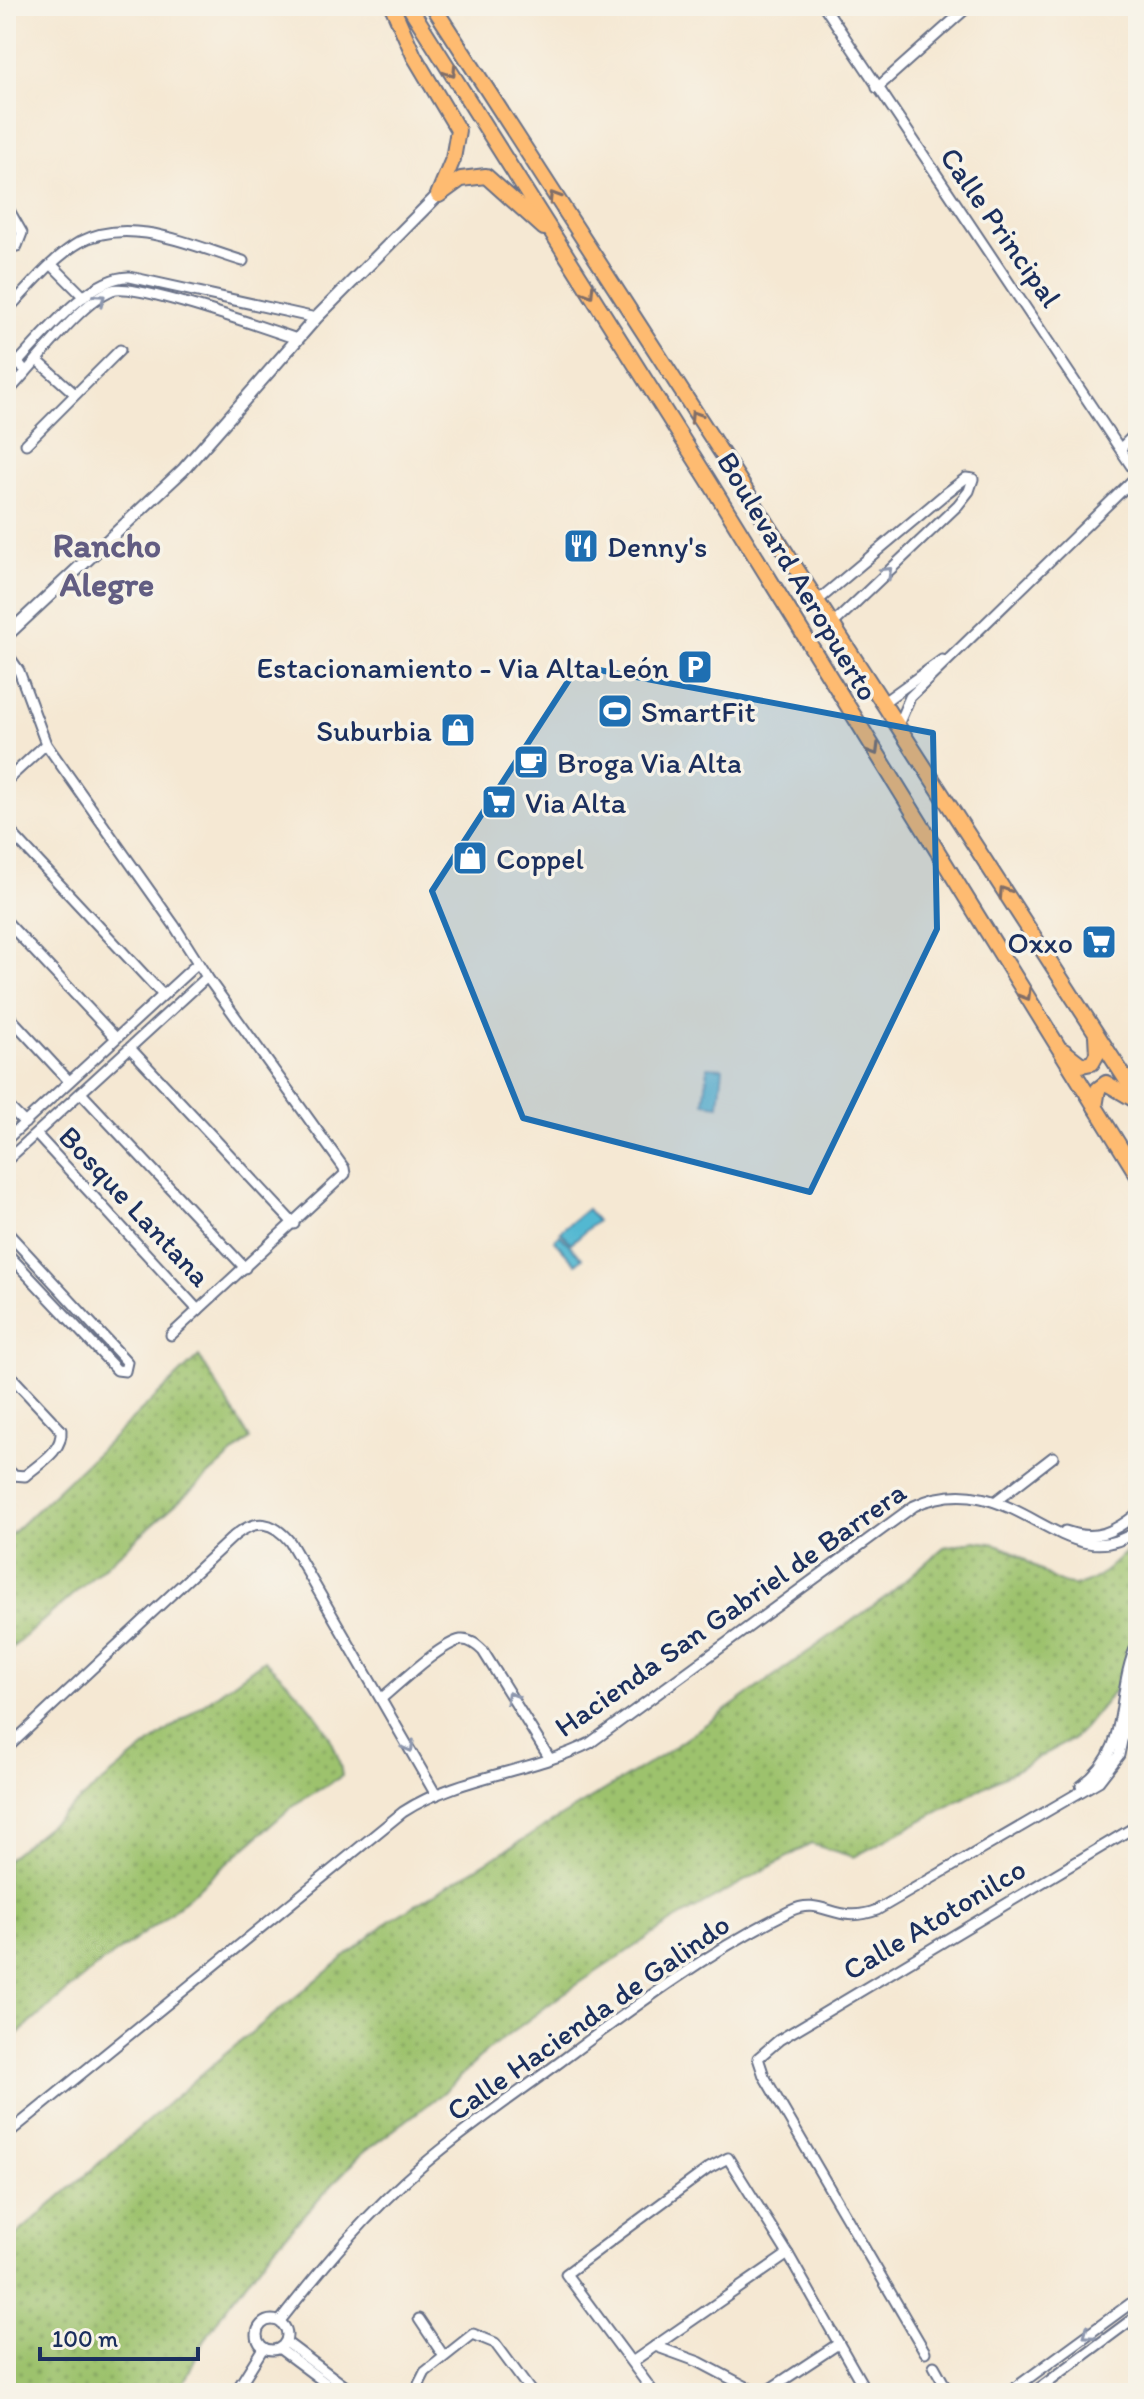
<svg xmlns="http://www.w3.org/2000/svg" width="1144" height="2399" font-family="Itim,sans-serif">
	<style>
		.grass { fill: url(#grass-dots); stroke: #5c7866; stroke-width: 2 }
		.water { fill: #53b8d1; stroke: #377498; stroke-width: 2 }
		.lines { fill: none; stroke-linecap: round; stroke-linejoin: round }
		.minor-casing { stroke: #677087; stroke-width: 13 }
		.tertiary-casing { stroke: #677087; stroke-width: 15 }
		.trunk-casing { stroke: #677087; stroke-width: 18 }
		.minor { stroke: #fff; stroke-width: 9 }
		.tertiary { stroke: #fff; stroke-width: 11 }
		.trunk { stroke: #febb71; stroke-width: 14 }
		.oneway { stroke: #816e67 }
		.oneway2 { stroke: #8d97ae }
		.marked { fill: #1f6fb2; fill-opacity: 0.2; stroke: #1f6fb2; stroke-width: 6; stroke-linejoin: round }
		.labels { text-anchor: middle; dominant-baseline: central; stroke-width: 7; stroke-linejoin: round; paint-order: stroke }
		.street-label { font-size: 30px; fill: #1b2f5e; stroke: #f7f3e8 }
		.poi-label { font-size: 30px; fill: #1b2f5e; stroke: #f7f3e8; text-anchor: start }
		.quarter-label { font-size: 34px; font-weight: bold; fill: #625d82; stroke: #f7f3e8 }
	</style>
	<defs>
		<pattern id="grass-dots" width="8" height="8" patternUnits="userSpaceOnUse" patternTransform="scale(2)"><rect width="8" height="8" fill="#9dc26d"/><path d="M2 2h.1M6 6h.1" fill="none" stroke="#7f9e5d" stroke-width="1.8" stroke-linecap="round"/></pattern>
	</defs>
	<rect width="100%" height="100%" fill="#f7f3e8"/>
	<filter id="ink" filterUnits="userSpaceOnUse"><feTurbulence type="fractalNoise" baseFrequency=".0125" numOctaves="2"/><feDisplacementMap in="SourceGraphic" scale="16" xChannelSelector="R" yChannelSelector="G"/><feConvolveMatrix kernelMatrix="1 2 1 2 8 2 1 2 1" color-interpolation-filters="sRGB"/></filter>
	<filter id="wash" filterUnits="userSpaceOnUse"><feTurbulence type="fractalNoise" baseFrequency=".006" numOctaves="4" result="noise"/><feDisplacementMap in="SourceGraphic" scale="32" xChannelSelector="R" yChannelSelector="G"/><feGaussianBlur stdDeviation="1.8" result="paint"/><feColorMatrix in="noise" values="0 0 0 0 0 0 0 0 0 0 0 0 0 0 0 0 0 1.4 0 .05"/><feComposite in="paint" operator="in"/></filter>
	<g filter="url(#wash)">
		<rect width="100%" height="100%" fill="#f5e8d3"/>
		<!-- grass -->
		<g class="grass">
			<polygon points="199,1356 250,1439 6,1653 6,1539"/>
			<path d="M974,1541C982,1542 991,1542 999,1545C1026,1553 1053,1592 1083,1584C1103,1578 1122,1554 1138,1541V1635L1128,1649L1125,1678L1084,1728L1073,1739L854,1857L811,1844L798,1851L673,1921L563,1994L488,2050L443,2093L360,2155L278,2243L227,2306L201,2346L179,2393H6V2244L219,2059L389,1921L661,1756L887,1596L944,1547Z"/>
			<path d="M264,1660C299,1692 336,1728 342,1776L295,1804L162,1920L91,1971L6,2044V1860L152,1742Z"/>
		</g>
		<!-- water -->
		<g class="water">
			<polygon points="708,1067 723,1068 719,1105 704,1103"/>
			<polygon points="587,1209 597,1221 571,1243 560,1231"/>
			<polygon points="560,1235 582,1258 576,1264 554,1240"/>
		</g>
	</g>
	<g filter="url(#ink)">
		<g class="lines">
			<defs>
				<g id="minor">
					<polyline points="824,6 1138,476"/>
					<polyline points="877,88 969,6"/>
					<polyline points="6,205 22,233 17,246 6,247"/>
					<polyline points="52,265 84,297"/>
					<path d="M7,310C29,288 52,258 80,242C130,215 193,246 243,261"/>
					<polyline points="6,351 22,367"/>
					<polyline points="38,361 75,394"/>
					<path d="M6,375C36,345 88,275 130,277L316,318"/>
					<path d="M6,394C33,367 79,303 112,290C133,282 268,329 297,339"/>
					<polyline points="26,444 120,350"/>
					<polyline points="1121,448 1138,431"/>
					<polyline points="815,603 945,494 966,478 973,479 969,491 958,505 831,626"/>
					<polyline points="6,652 19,671 46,744 174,925 207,977 6,1161"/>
					<polyline points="881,704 942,660"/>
					<polyline points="898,725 910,697 1138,475"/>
					<polyline points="6,781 46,744"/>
					<polyline points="6,827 163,995"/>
					<polyline points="6,921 116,1038"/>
					<polyline points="6,1013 69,1081"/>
					<polyline points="130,1048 294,1224"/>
					<polyline points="81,1093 245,1268"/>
					<polyline points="6,1104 25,1123"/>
					<polyline points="36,1134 198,1310"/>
					<polyline points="6,1140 198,963"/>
					<polyline points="6,1231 127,1362 125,1371 117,1370 6,1252"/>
					<polyline points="171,1335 345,1174 344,1168 207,977"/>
					<path d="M6,1371L61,1430C63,1451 40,1463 25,1476L13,1475L6,1467"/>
					<polyline points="996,1501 1053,1457"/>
					<path d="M1065,1531C1096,1542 1114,1532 1138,1513"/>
					<path d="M382,1698C399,1684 440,1644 461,1640C470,1639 477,1645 483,1651L550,1759"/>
					<path d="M6,1749L234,1536C256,1518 273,1521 290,1542L436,1795"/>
					<path d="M1081,1786C1134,1748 1113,1693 1138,1642"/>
					<path d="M6,2135L403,1812C460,1775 531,1773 590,1743L914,1506C1014,1460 1064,1584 1138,1530"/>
					<polyline points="419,2319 443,2355"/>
					<circle cx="272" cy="2335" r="15"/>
					<path d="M280,2321C324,2265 368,2212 423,2165C468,2126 520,2092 568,2056C639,2003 711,1950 790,1911C823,1895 835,1926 877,1910L1099,1781L1119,1755L1138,1665"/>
					<polyline points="286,2342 354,2393"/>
					<polyline points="655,2346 699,2362 758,2393"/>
					<polyline points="280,2349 339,2393"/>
					<polyline points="925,2352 764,2076 758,2058 779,2040 1138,1825"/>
					<polyline points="632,2362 788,2254"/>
					<polyline points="934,2366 949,2393"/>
					<polyline points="235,2393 263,2348"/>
					<polyline points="422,2393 419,2384 425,2372 473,2334 495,2343 532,2393"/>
					<polyline points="654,2393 566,2274 709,2168 728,2158 788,2254 867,2393"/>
					<polyline points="764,2393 838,2344"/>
					<polyline points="1008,2393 1138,2298"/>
					<polyline points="1033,2393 1138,2315"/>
				</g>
				<polyline id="tertiary" points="6,636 183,470 316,318 438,195"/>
				<g id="trunk">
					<polyline points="392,6 414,56 458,130 453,159 438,195"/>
					<polyline points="409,6 707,478 1138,1176"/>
					<polyline points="433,6 1138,1098"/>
					<polyline points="439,195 461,179 486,176 544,228"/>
					<polyline points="1064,1051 1082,1065 1092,1063 1097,1054 1096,1035"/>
					<polyline points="1095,1107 1098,1089 1106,1083 1135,1100"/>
				</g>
			</defs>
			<!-- minor casing -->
			<use href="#minor" class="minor-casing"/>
			<!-- tertiary casing -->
			<use href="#tertiary" class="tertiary-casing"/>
			<!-- trunk casing -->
			<use href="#trunk" class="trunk-casing"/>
			<!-- minor -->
			<use href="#minor" class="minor"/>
			<!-- tertiary -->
			<use href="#tertiary" class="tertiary"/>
			<!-- trunk -->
			<use href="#trunk" class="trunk"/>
		</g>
		<!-- one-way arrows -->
		<defs><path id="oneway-chevron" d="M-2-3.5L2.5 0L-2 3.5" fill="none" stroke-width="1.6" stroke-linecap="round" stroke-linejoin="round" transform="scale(2)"/></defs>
		<g class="oneway">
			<use href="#oneway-chevron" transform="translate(451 72) rotate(57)"/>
			<use href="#oneway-chevron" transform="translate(554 197) rotate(-122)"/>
			<use href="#oneway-chevron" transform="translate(589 292) rotate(58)"/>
			<use href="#oneway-chevron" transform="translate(695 416) rotate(-123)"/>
			<use href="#oneway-chevron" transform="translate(874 750) rotate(59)"/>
			<use href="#oneway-chevron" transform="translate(1004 892) rotate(-123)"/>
			<use href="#oneway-chevron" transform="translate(1026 995) rotate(59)"/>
		</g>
		<g class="oneway2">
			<use href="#oneway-chevron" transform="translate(100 299) rotate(-36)"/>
			<use href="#oneway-chevron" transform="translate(887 572) rotate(-44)"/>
			<use href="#oneway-chevron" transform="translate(511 1697) rotate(-122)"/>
			<use href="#oneway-chevron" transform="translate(409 1747) rotate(61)"/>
			<use href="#oneway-chevron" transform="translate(1088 2334) rotate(144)"/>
		</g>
	</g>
	<!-- marked area -->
	<path class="marked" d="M578,666L933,733L937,929L810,1192L523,1118L432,891Z"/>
	<!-- icons -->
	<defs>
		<symbol id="restaurant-square" viewBox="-11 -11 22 22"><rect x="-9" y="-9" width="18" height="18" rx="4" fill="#1f6fb2" stroke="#f7f3e8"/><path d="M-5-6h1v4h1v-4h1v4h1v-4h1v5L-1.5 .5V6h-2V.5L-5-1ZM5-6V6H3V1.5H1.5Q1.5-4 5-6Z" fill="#fff"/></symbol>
		<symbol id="parking-square" viewBox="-11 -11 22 22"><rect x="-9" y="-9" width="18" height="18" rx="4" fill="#1f6fb2" stroke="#f7f3e8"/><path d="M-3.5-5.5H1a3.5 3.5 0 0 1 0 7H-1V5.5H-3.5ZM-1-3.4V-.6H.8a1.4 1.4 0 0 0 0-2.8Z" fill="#fff"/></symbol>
		<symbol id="stadium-square" viewBox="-11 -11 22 22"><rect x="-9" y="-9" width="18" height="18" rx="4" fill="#1f6fb2" stroke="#f7f3e8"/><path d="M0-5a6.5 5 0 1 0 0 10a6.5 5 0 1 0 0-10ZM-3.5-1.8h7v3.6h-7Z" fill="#fff"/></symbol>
		<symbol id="shop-square" viewBox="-11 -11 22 22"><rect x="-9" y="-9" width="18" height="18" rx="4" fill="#1f6fb2" stroke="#f7f3e8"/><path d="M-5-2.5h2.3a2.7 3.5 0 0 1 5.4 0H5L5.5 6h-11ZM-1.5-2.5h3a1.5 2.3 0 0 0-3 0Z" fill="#fff"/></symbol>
		<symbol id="cafe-square" viewBox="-11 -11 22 22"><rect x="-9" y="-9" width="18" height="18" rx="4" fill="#1f6fb2" stroke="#f7f3e8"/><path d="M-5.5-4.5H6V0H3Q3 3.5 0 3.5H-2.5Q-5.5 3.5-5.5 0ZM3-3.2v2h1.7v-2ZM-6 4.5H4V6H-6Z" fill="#fff"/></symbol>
		<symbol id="supermarket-square" viewBox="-11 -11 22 22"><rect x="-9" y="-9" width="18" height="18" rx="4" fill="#1f6fb2" stroke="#f7f3e8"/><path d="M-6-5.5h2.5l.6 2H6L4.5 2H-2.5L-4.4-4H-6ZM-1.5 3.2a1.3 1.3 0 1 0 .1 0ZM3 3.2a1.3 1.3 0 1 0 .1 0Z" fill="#fff"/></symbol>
	</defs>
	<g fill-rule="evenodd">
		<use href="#restaurant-square" x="561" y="526" width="40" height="40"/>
		<use href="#parking-square" x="675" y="647" width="40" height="40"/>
		<use href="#stadium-square" x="595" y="691" width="40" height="40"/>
		<use href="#shop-square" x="438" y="710" width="40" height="40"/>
		<use href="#cafe-square" x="511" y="742" width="40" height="40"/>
		<use href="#supermarket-square" x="479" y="782" width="40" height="40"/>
		<use href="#shop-square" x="450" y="838" width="40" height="40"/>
		<use href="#supermarket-square" x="1079" y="922" width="40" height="40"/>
	</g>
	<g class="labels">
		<!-- street labels -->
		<g class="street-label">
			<text transform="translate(1001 227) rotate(55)">Calle Principal</text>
			<text transform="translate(798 576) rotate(59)">Boulevard Aeropuerto</text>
			<text transform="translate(135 1206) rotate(47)">Bosque Lantana</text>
			<text transform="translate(730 1609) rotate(-35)">Hacienda San Gabriel de Barrera</text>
			<text transform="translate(934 1919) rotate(-31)">Calle Atotonilco</text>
			<text transform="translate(588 2017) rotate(-35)">Calle Hacienda de Galindo</text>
		</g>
		<!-- poi labels -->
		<g class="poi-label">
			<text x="607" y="546">Denny's</text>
			<text x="669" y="667" text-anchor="end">Estacionamiento - Via Alta León</text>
			<text x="641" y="711">SmartFit</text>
			<text x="432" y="730" text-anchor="end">Suburbia</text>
			<text x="557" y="762">Broga Via Alta</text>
			<text x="525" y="802">Via Alta</text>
			<text x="496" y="858">Coppel</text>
			<text x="1073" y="942" text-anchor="end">Oxxo</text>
		</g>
		<!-- quarter labels -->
		<g class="quarter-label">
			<text x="107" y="545">Rancho<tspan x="107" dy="39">Alegre</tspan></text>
		</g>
	</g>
	<!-- margin -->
	<rect width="1144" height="2399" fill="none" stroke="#f7f3e8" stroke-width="32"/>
	<!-- scale -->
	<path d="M40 2347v12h158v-12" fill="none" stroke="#1b2f5e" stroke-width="4"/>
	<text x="52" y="2347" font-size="24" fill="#1b2f5e" stroke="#f7f3e8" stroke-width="6" paint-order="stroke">100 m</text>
</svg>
